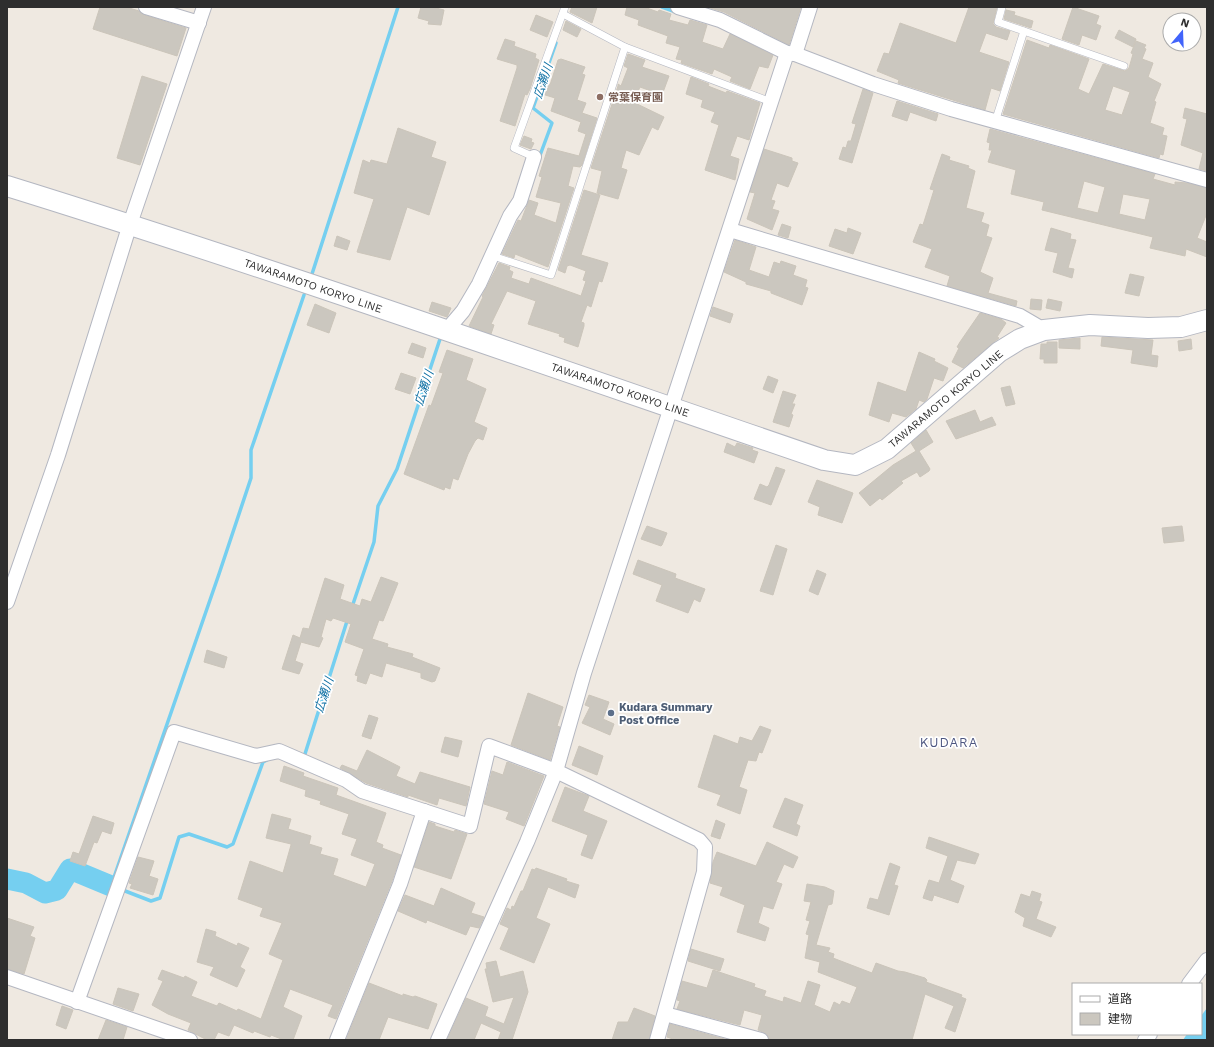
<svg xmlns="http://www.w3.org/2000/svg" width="1214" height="1047" font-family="'Work Sans','Noto Sans JP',sans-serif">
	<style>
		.water { fill: #75cff0 }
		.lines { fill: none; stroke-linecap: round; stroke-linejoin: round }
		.stream { stroke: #75cff0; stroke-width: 3.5 }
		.river { stroke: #75cff0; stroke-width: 21 }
		.building { fill: #cbc7bf; stroke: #cbc5ba; fill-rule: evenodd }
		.lane-casing { stroke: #b4b7c1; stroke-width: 8 }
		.street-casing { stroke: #b4b7c1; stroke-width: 16 }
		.secondary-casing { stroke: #b4b7c1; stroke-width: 22 }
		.lane { stroke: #fff; stroke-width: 7 }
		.street { stroke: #fff; stroke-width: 14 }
		.secondary { stroke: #fff; stroke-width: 20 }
		.education-dot { fill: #8d6e63; stroke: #fff; stroke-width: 1.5 }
		.service-dot { fill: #5c6f8a; stroke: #fff; stroke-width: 1.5 }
		.labels { text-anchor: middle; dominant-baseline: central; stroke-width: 3.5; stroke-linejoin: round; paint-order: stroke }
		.education-label { font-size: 11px; font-weight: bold; fill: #785e54; stroke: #fff; text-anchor: start }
		.street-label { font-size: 11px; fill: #2e2e2e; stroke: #fff }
		.service-label { font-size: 11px; font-weight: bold; fill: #4e5e75; stroke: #fff; text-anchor: start }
		.water-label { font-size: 12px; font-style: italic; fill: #0d6fa3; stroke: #fff }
		.quarter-label { font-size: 13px; letter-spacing: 1px; fill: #4d5680; stroke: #fff }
	</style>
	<rect width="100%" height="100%" fill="#efe9e1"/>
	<!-- water -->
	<polygon class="water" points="1207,1008 1207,1040 1183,1040 1187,1034 1201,1034 1201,1016"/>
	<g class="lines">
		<!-- stream -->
		<g class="stream">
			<polyline points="662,7 676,12"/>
			<polyline points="539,158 552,123 533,108 556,43"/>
			<polyline points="312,274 398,7"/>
			<polyline points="352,607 374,542 378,506 397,469 440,339"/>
			<polyline points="304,757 348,618"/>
			<polyline points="114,887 111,886 219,574 251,478 251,450 304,295"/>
			<polyline points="120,889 151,901 160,898 179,837 189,834 227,847 233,844 263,762 267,760"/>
		</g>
		<!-- river -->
		<polyline class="river" points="7,879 26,883 45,893 57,890 70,869 111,886"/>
	</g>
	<!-- building -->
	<g class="building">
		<polygon points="100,7 126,7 139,11 144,15 186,28 177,56 93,29"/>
		<polygon points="421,7 432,7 444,10 441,25 428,24 429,21 418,18"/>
		<polygon points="572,7 597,7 592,23 570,12"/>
		<polygon points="627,7 644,7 658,12 659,10 671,14 669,20 688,25 690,20 707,25 702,42 723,49 730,34 773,55 768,68 759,66 750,89 730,81 732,77 714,69 712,74 681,63 682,60 676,59 680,47 666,43 668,36 638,25 639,20 625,15"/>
		<polygon points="707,7 801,7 789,45 724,12"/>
		<polygon points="969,7 997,7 993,24 996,27 1010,31 1007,40 986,33 979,52 1009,62 1000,91 991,88 985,110 898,83 899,80 877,71 884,53 889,54 900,23 956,43"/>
		<polygon points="1073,7 1099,16 1096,24 1101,26 1096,40 1082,35 1079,45 1062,39"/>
		<polygon points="1006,10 1015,12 1014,15 1033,21 1031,28 1004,19"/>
		<polygon points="536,15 553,22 547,37 530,30"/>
		<polygon points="566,21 581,29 577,37 563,30"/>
		<polygon points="1119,30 1136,39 1133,47 1115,38"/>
		<polygon points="505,39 515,42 514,46 536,54 535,58 539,60 530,89 527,95 525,94 515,126 500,121 517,68 517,65 497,59"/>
		<path d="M1027,40L1049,48L1050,45L1089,59L1078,89L1089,94L1103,64L1125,71L1129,68L1133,54L1131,53L1136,41L1146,45L1144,48L1146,49L1142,59L1153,63L1148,77L1161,84L1154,101L1156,102L1150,123L1164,128L1162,135L1167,136L1163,155L1160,154L1159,158L1003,114ZM1113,86L1130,92L1122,115L1105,110Z"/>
		<polygon points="628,54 645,60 642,67 669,76 662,95 640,87 633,102 664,117 658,130 652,127 639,155 626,150 621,168 627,170 618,199 597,193 602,171 591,168 618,86 618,84 621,86 628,68 624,66"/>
		<polygon points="561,59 585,67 582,74 585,75 577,100 586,103 582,113 597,118 582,165 580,167 573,166 568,186 574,188 548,267 515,254 514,258 502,254 518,220 521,221 529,200 538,203 534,215 556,223 561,203 536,197 542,177 539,176 548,148 579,156 586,134 578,131 581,122 551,111 555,98 539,93 543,83 550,85 558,60"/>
		<polygon points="142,76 167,84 140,165 117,158"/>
		<polygon points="691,77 709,84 708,86 726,93 727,91 760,103 749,140 737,136 730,156 739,159 735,180 705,170 719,125 711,122 715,112 701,107 703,100 686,94"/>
		<polygon points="863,89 873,93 852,163 839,159 843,147 846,148 848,141 851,141 856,124 852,123"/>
		<polygon points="897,101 938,114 936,121 910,112 907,121 892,116"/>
		<polygon points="1185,108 1207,114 1207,171 1199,169 1203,153 1181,145 1187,119 1183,118"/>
		<polygon points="398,128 436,142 431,157 446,162 429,215 407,207 390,260 357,252 374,199 354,193 363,160 370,163 371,160 387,164"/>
		<path d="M990,129L1155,174L1153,179L1175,185V182L1187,183L1207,188V213L1197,238L1207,242V257L1186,249L1185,256L1150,248L1153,237L1042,210L1044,202L1011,194L1016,170L988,162L992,150H989L990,143L987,142ZM1084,181L1105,187L1098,213L1077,208ZM1123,194L1150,199L1145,220L1119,214Z"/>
		<polygon points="524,136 532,139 531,142 534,143 531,149 520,145"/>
		<polygon points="764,149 792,158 792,161 798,163 788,187 777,183 771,200 775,201 772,209 779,211 772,230 747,219 755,193 750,192"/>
		<polygon points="942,154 950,157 949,160 969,166 968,168 975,171 966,208 984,213 981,222 989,225 986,236 992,238 980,272 993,278 988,293 1017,301 1016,306 947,286 950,276 925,267 932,249 913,242 920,224 923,225 934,190 930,189"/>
		<polygon points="584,190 600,195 581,255 608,263 602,282 599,281 591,307 587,305 581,322 584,323 584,326 578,347 564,342 565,338 559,336 560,334 528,324 536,301 507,291 491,324 494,325 491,334 469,326 483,297 482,296 499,263 510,267 509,270 513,272 511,278 529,284 531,278 581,296 586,281 583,280 586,271 570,265 567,266 565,273 558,270"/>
		<polygon points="782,224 791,227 788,238 778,235"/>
		<polygon points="848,228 861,233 853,254 829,246 835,229 847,233"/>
		<polygon points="1051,228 1071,234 1070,239 1076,240 1068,268 1074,269 1072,278 1053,272 1058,253 1045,250"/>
		<polygon points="337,236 350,241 347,250 334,246"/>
		<polygon points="735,240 756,247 749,270 769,277 774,262 780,264 781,261 796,266 793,275 807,280 805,287 808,288 802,305 771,293 771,291 746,284 746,282 724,272"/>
		<polygon points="1130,274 1144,277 1139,296 1125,293"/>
		<polygon points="1031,299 1042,300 1041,310 1030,309"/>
		<polygon points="1048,299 1062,302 1060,311 1046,308"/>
		<polygon points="432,302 451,308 447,317 429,311"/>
		<polygon points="315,304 336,313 329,333 307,325"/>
		<polygon points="713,307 733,314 730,323 710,316"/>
		<polygon points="980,313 1001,319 1006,323 997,337 999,338 963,368 952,362 959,348 957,347 960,342"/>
		<polygon points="1102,337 1153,340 1151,355 1158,356 1157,367 1131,363 1133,350 1101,346"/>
		<polygon points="1080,338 1080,349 1059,348 1059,340"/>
		<polygon points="1191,339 1192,349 1179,351 1178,341"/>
		<polygon points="1047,342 1057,342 1057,363 1044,363 1044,359 1040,359 1041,344 1047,344"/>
		<polygon points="412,343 426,348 423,358 408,353"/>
		<polygon points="447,350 473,359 466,380 486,389 474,422 487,428 483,440 478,438 475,441 468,454 458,480 453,478 450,489 445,487 444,490 404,474 429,405 431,406 443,373 439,372"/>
		<polygon points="919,352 935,359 934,361 948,368 943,381 934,378 927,399 924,402 919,400 916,409 906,417 892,413 889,422 869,415 878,382 906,392"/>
		<polygon points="401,373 416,378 410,394 395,389"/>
		<polygon points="768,376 778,380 773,393 763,389"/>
		<polygon points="1010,386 1015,404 1006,406 1001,388"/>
		<polygon points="783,391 796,395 792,404 795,404 791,414 793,415 789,427 773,422"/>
		<polygon points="975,410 980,422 992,417 996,425 956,439 946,421"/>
		<polygon points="926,430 933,442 919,451 930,469 929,471 920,477 917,472 901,481 903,483 882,500 880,498 870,506 859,493 893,465 916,451 911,443"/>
		<polygon points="727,443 735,447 737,443 753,448 752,450 758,452 754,463 724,452"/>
		<polygon points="776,467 785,470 771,505 754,499 760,484 767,487 769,485"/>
		<polygon points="817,480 853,493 842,523 818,515 820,507 808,502"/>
		<polygon points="647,526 667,533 662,545 661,546 641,539"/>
		<polygon points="1182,526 1184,541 1164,543 1162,528"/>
		<polygon points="776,545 787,549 773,595 760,591"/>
		<polygon points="638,560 676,574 675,578 705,589 700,602 694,599 688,613 656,601 662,585 633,574"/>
		<polygon points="817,570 826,574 818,595 809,591"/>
		<polygon points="381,577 398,583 383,621 379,620 372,639 388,644 387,647 413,654 412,657 440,668 435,681 432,682 421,678 421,673 386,663 382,677 370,673 366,684 357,681 358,676 355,675 364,649 345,642 351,624 333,618 331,621 326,619 321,637 323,638 319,647 301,642 295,661 303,664 299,674 282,669 293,635 300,638 303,628 309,629 325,578 344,585 340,599 360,606 362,599 371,602"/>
		<polygon points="207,650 227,657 224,668 204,662"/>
		<polygon points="528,693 563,707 557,726 560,727 550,760 511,745"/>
		<polygon points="589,695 609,702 603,719 614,724 610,735 582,723 590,707 585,705"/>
		<polygon points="369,715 378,718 371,739 362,736"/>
		<polygon points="760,726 771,730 762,753 759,752 756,761 748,760 739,787 747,790 740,814 717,805 721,795 698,787 714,735 738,744 740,737 752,741"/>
		<polygon points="445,737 462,741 458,757 441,752"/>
		<polygon points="579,746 603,756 597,775 572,765"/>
		<polygon points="367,750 400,767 396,776 415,784 420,772 470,787 466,806 439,798 437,805 408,795 408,797 366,783 340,768 342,765 357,771"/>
		<polygon points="507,762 544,776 524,826 506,819 509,812 484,804 492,771 503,775"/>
		<polygon points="284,766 304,773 303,776 338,788 336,795 386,813 376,842 383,845 382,848 401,855 392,881 336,1019 328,1016 333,1005 290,989 283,1007 302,1016 293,1040 284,1040 271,1035 270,1037 254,1031 253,1033 234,1025 229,1036 218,1032 214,1040 207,1040 188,1030 191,1023 168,1014 152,1005 163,981 158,979 162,970 184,978 185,976 197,982 191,996 217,1006 219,1003 237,1011 238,1009 261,1019 283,960 269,954 282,923 260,916 263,908 238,899 250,861 283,873 291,845 291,844 266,838 272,814 291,819 288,829 311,836 309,844 322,848 320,854 338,859 333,875 366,887 375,864 351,855 357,839 342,834 349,814 320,804 321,801 305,796 306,790 280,781"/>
		<polygon points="565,787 589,796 583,811 607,821 592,859 581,855 588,835 552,821"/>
		<polygon points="785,798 803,805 796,824 800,826 797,836 773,827"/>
		<polygon points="93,816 114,823 111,834 102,831 97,843 94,842 85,866 70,861 73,852 79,854"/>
		<polygon points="716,820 725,824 720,839 711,836"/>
		<polygon points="429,822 435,824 435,826 454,832 455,830 467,834 451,879 414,867"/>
		<polygon points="929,837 979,854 975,864 957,860 950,880 964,886 958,903 934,895 932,901 923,898 929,880 939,883 948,856 926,848"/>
		<polygon points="767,842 798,857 793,868 784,864 776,882 782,884 773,909 763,906 758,923 769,928 765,941 737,932 745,905 720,895 723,887 710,883 713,862 717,852 756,866"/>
		<polygon points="138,857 154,861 149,876 158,879 153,895 130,888 132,884 129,883"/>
		<polygon points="890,863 900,867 894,885 898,886 889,915 867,908 870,898 878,900"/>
		<polygon points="536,868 567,879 566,881 579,885 575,898 548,887 536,918 550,924 534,963 500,949 509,928 500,924 507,908 511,910 512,906 514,907 521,891 523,891 532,869 535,870"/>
		<polygon points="807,884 825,887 834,891 832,904 828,905 816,945 830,948 828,952 834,954 833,958 872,973 876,963 898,971 905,972 925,978 927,980 926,982 962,995 961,997 966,999 955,1032 945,1028 954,1006 925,994 912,1040 774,1040 769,1039 767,1034 758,1030 762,1015 744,1010 740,1025 677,1009 680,1001 677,1000 682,981 707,988 713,970 755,984 754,987 766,991 764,996 783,1002 784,997 801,1003 808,981 820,985 814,1005 830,1012 834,1002 840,1005 842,1001 850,1004 857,987 818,972 820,962 805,958 809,935 806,934 810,921 806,920 811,902 804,901"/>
		<polygon points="441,888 475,903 471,913 484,917 479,928 470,926 466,935 427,920 426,923 398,911 405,895 434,906"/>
		<polygon points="1032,891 1041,894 1039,901 1042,902 1036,919 1056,927 1051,937 1023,926 1025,918 1015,912 1021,894 1030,897"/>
		<polygon points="7,918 34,927 30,936 35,938 24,974 7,969"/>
		<polygon points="206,929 216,932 215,936 237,946 238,943 249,948 240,967 245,970 237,987 210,975 214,967 197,962"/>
		<polygon points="691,949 724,959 720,971 688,961"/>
		<polygon points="496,961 500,977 523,971 528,992 512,1040 498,1040 501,1032 481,1023 474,1040 447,1040 466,998 488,1007 485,1016 504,1024 514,997 493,1002 485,969 487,969 486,963"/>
		<polygon points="369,983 403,996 403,994 413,997 415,996 437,1004 428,1029 388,1017 379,1040 346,1040"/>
		<polygon points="118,988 139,994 133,1011 113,1004"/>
		<polygon points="62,1006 73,1010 66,1029 56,1025"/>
		<polygon points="634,1008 655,1016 649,1040 612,1040 618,1022 628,1022"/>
		<polygon points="106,1020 127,1027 123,1040 98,1040"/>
		<polygon points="670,1024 728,1040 676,1040 667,1037"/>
	</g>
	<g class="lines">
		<defs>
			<g id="lane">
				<polyline points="1002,7 998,22 1124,66"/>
				<polyline points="563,14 625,47 771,102"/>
				<polyline points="995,122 1024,31"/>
				<polyline points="534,157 514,148 565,7"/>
				<polyline points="499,258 551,275 625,47"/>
			</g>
			<g id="street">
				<polyline points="146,7 199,23"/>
				<polyline points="678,7 720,20 787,53 795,54 873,84 951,109 1207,180"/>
				<polyline points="795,54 810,7"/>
				<polyline points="730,230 1020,316 1044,330"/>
				<polyline points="446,331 463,311 479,284 510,216 520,201 534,157"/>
				<polyline points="7,602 58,455 130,224 204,7"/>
				<polyline points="7,977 190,1040"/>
				<polyline points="1189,984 1207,960"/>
				<polyline points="77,1002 174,732 256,756 279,751 346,780 362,791 470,826 489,746 556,771 699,840 705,847 704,872 657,1040"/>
				<polyline points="665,1014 761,1040"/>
				<polyline points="337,1040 400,884 424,811"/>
				<polyline points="438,1040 527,842 556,771 584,673 787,53"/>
				<polyline points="1145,1040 1150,1034"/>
			</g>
			<path id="secondary" d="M7,186C281,271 552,367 824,460L855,465L887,449L999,352L1020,339L1044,330L1090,325L1148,328L1181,327L1207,320"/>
		</defs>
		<!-- lane casing -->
		<use href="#lane" class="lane-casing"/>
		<!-- street casing -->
		<use href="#street" class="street-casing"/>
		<!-- secondary casing -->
		<use href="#secondary" class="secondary-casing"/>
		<!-- lane -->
		<use href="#lane" class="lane"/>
		<!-- street -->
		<use href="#street" class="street"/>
		<!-- secondary -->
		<use href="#secondary" class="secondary"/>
	</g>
	<!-- markers -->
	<circle class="education-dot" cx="600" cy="97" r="4"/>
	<circle class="service-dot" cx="611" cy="713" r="4"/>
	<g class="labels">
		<!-- education labels -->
		<g class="education-label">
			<text x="608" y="97">常葉保育園</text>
		</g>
		<!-- street labels -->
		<g class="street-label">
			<text transform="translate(313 286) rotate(19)">TAWARAMOTO KORYO LINE</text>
			<text transform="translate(620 390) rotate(19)">TAWARAMOTO KORYO LINE</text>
			<text transform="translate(946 399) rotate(-40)">TAWARAMOTO KORYO LINE</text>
		</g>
		<!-- service labels -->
		<g class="service-label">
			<text x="619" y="707">Kudara Summary<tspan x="619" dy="13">Post Office</tspan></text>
		</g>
		<!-- water labels -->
		<g class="water-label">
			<text transform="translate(543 81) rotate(-71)">広瀬川</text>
			<text transform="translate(424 388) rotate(-72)">広瀬川</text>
			<text transform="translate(324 695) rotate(-72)">広瀬川</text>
		</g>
		<!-- quarter labels -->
		<g class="quarter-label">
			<text x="949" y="742">KUDARA</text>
		</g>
	</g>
	<!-- border -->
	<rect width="1214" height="1047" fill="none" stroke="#2e2e2e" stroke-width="16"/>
	<!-- legend -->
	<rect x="1072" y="983" width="130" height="52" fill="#ffffff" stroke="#ababab"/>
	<rect x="1080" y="996" width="20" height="6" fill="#ffffff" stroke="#ababab"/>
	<text x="1108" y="1003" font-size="12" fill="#2e2e2e">道路</text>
	<rect x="1080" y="1013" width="20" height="12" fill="#cbc7bf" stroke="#ababab"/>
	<text x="1108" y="1023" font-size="12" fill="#2e2e2e">建物</text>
	<!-- north arrow -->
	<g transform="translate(1182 32) rotate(19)"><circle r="19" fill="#ffffff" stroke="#ababab"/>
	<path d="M0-3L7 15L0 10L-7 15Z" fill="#4264fb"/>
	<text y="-6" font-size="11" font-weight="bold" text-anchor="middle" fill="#2e2e2e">N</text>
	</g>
</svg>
